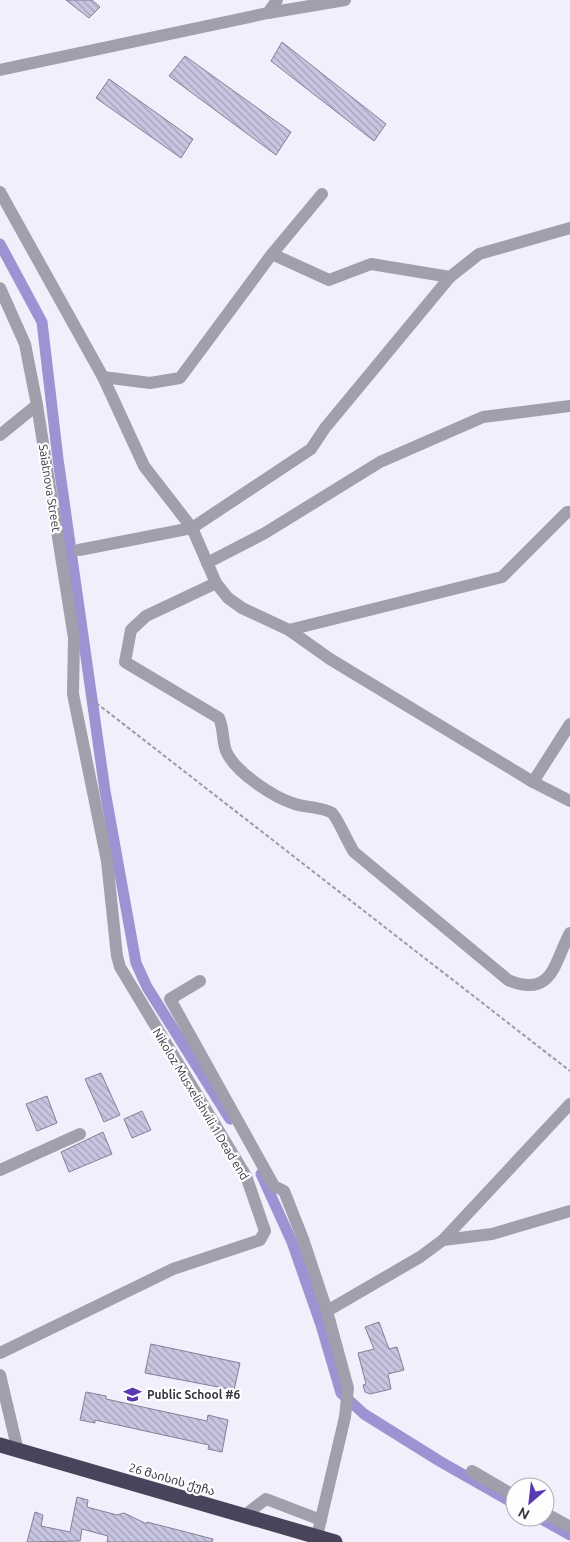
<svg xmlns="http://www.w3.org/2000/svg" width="570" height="1542" font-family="Ubuntu,'Noto Sans Georgian',sans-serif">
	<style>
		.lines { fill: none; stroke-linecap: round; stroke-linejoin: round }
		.canal { stroke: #9c93d3; stroke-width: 11 }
		.building { fill: url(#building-back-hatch); stroke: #83809a }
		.path { stroke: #9c9aa6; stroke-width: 2; stroke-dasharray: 4 2.5; stroke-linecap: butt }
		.minor { stroke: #a09fab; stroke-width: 12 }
		.highway { stroke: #47445b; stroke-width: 15 }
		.labels { text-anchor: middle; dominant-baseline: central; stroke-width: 4.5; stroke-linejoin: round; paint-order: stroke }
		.street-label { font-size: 12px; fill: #373541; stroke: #fefefe }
		.poi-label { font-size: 12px; font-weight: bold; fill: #373541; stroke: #fefefe; text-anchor: start }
	</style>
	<defs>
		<pattern id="building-back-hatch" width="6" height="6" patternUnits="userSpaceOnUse" patternTransform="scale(1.25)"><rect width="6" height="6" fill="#c8c5e1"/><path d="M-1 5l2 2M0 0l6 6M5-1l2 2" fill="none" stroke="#a3a1b8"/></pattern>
	</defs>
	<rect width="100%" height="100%" fill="#f1effb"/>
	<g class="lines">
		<!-- canal -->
		<g class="canal">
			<polyline points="0,244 42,322 58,459 105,791 136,963 147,987 230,1119"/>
			<polyline points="261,1174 292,1242 321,1325 341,1393 364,1414 441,1462 515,1504"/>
			<polyline points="538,1517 570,1535"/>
		</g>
	</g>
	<!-- building -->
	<g class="building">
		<polygon points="66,0 92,0 100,7 89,18"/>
		<polygon points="282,42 386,124 374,141 271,61"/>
		<polygon points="185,56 291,132 276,155 169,76"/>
		<polygon points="109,79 193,139 181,158 96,98"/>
		<polygon points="101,1073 120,1115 104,1122 85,1079"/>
		<polygon points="47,1096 57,1123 37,1131 26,1104"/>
		<polygon points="142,1111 151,1130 132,1138 124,1119"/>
		<polygon points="103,1132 112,1154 69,1172 61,1152"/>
		<polygon points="379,1322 389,1349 397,1347 404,1370 388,1374 391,1389 370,1394 365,1392 363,1385 366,1384 358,1353 374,1349 365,1327"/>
		<polygon points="151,1344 240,1363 234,1390 145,1373"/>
		<polygon points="86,1392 106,1396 106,1399 207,1421 208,1415 228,1420 222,1452 208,1449 209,1445 95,1420 95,1423 80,1420"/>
		<polygon points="77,1497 88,1500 87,1507 117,1515 124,1513 147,1524 147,1522 213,1539 212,1542 107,1542 108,1536 82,1529 80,1541 27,1542 35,1512 43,1515 41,1526 70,1532"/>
	</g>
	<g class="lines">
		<!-- path -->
		<polyline class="path" points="86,695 570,1071"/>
		<!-- minor -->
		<g class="minor">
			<polyline points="268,13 277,0"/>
			<polyline points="0,70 268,13 345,0"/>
			<polyline points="0,192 103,377 144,466 192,528 216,583 228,598 242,608 289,630 330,659 533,782 570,724"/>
			<polyline points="272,254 329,280 371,264 450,277"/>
			<polyline points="0,288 25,344 37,405 74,638 73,694 107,861 117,956 120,967 246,1176 265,1231 260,1240 173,1269 0,1353"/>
			<polyline points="103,377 150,383 180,378 272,254 322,194"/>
			<polyline points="0,435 37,405"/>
			<polyline points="79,550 192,528 311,449 325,428 450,277 479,254 570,228"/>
			<polyline points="207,563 265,533 380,462 483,417 570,406"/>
			<path d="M216,583L146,616L131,630L125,662L219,718C224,729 222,740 226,751C235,772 273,797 295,804C304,807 326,808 332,813C337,817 348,843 354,852L508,980C553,999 554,962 570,933"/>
			<polyline points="289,630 502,577 567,512 570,512"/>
			<polyline points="533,782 570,801"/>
			<polyline points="200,981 170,999 274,1186 284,1191 303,1239 327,1311 348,1388 345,1417 317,1536"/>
			<polyline points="0,1170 80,1134"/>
			<polyline points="443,1240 492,1234 570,1211"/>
			<polyline points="327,1311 420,1257 443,1240 570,1104"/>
			<polyline points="0,1375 18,1451"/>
			<polyline points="472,1471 515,1496"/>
			<polyline points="545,1513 570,1527"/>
			<polyline points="245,1515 266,1499 321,1520"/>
		</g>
		<!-- highway -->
		<polyline class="highway" points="0,1445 335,1542"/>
	</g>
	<!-- icons -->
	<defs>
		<symbol id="school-bare" viewBox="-9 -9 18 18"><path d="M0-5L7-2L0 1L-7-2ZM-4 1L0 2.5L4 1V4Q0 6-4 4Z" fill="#5938b0" stroke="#fefefe" stroke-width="2.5" paint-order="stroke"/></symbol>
	</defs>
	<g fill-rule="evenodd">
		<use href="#school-bare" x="120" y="1382" width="25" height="25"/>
	</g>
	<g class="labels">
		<!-- street labels -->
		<g class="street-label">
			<text transform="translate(50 488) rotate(81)">Saiatnova Street</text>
			<text transform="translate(201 1104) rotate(59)">Nikoloz Musxelishvili 1 Dead end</text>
			<text transform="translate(172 1479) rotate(16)">26 მაისის ქუჩა</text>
		</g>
		<!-- poi labels -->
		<g class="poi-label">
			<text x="147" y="1394">Public School #6</text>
		</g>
	</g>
	<!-- north arrow -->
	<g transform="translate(530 1502) rotate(208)"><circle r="24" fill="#fefefe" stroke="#aeaeb2"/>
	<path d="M0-4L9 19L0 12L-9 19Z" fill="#5938b0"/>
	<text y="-8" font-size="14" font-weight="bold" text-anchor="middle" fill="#373541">N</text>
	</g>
</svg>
